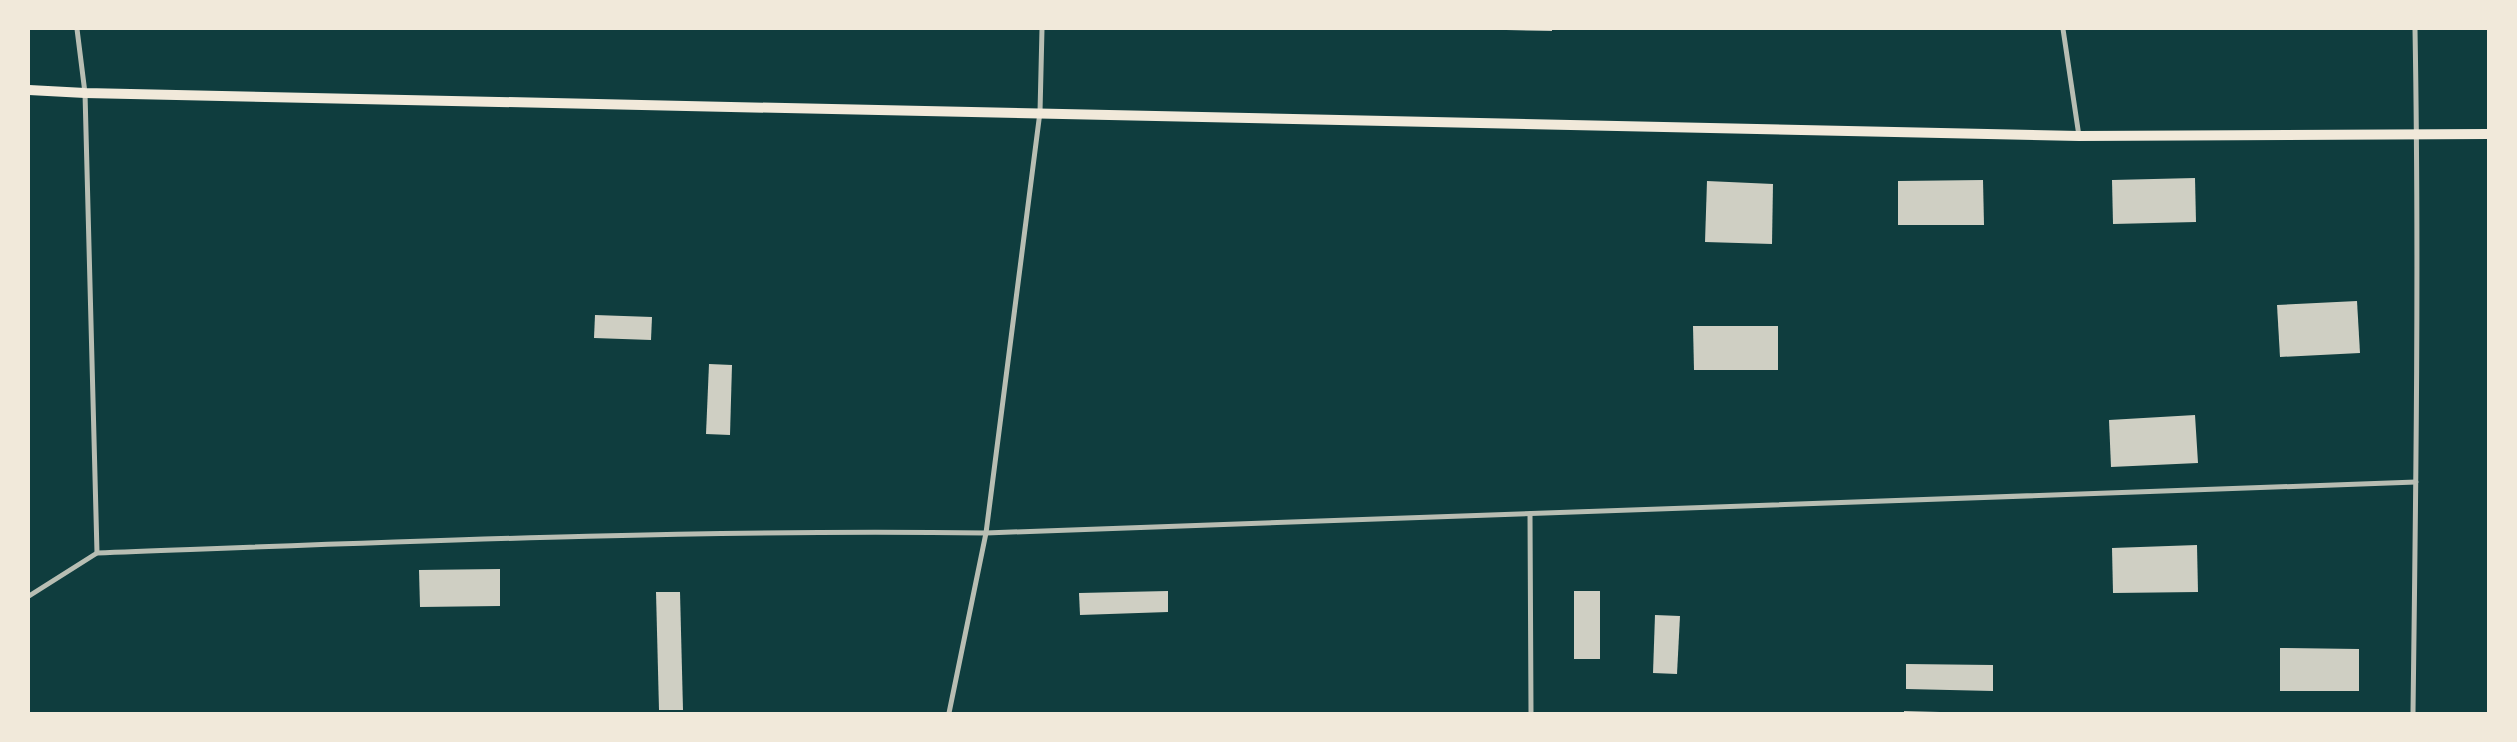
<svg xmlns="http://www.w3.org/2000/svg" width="2517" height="742" font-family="'Sofia Sans Condensed',sans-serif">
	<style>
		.building { fill: #cfcfc3 }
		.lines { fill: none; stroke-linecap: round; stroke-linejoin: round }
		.minor { stroke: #b8beb3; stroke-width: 5 }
		.secondary { stroke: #f1e9da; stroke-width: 10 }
	</style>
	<rect width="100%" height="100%" fill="#0f3d3e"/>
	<!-- building -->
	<g class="building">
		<polygon points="1506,29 1552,29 1552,31 1506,30"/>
		<polygon points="2195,178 2196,222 2113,224 2112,180"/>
		<polygon points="1983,180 1984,225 1898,225 1898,181"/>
		<polygon points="1707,181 1773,184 1772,244 1705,242"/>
		<polygon points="2357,301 2360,353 2280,357 2277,305"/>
		<polygon points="595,315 652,317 651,340 594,338"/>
		<polygon points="1693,326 1778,326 1778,370 1694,370"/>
		<polygon points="709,364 732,365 730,435 706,434"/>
		<polygon points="2195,415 2198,463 2111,467 2109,420"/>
		<polygon points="2197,545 2198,592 2113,593 2112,548"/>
		<polygon points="500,569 500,606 420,607 419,570"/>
		<polygon points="1168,591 1168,612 1080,615 1079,593"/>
		<rect x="1574" y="591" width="26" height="68"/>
		<polygon points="656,592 680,592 683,710 659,710"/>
		<polygon points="1655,615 1680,616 1677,674 1653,673"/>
		<polygon points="2280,648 2359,649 2359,691 2280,691"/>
		<polygon points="1906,664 1993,665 1993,691 1906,689"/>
		<polygon points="1904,711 1940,712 1940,713 1904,713"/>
	</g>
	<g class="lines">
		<!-- minor -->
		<g class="minor">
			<polyline points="77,29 85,93 97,553"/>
			<polyline points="2063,29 2079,136"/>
			<polyline points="1530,514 1531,713"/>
			<path d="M29,596L97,553C393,542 689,529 986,533L2416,482"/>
			<polyline points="949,713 986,533 1040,112 1042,29"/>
			<path d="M2413,713C2416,485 2419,257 2415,29"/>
		</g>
		<!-- secondary -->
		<polyline class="secondary" points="29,90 85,93 2079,136 2488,134"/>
	</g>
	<!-- border -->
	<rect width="2517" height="742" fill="none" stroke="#f1e9da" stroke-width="60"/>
</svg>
